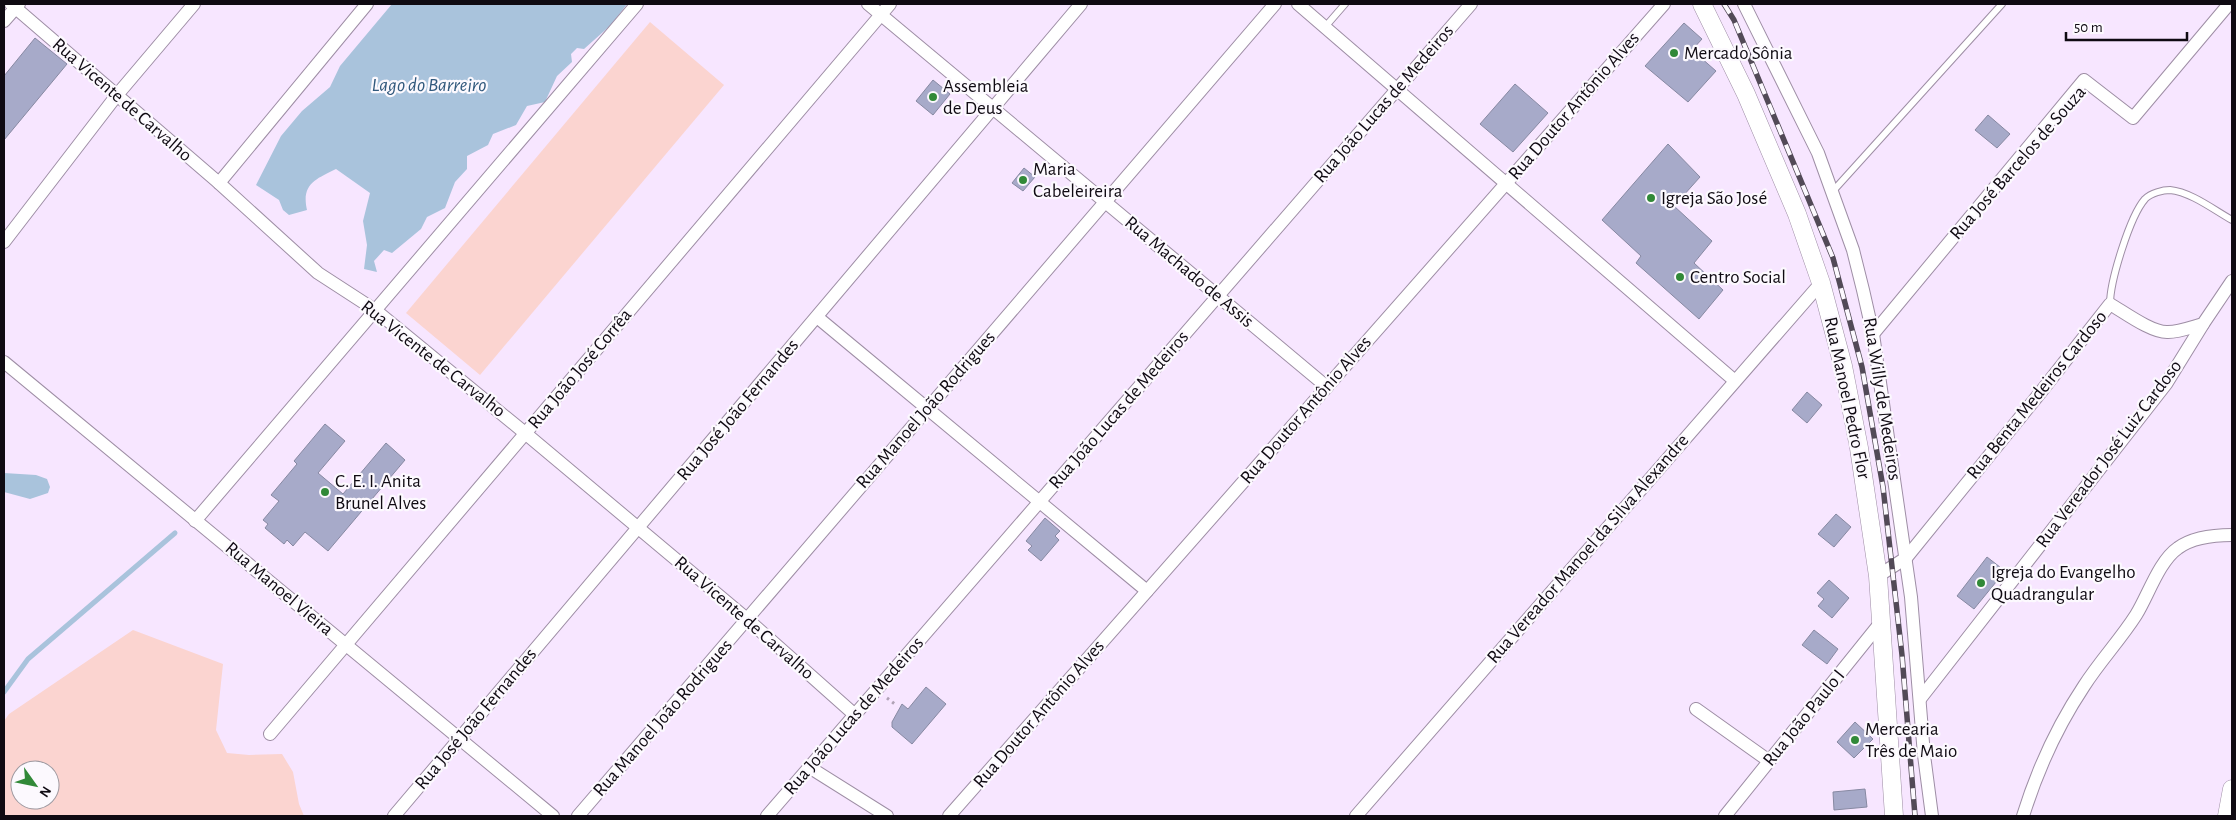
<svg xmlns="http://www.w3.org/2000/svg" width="2236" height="820" font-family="'Alegreya Sans',sans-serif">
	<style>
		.green { fill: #fbd4d0; fill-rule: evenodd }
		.water { fill: #a9c3dc }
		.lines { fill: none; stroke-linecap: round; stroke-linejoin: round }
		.stream { stroke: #a9c3dc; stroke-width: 5 }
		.building { fill: #a7aac9; stroke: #8789a2 }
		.lane-casing { stroke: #9e8ea5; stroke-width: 8 }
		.street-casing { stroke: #9e8ea5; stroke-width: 14 }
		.secondary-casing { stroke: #9e8ea5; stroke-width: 19 }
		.path { stroke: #b0a2b6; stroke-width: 3; stroke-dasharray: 2.5 4; stroke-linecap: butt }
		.lane { stroke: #fff; stroke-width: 6 }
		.street { stroke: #fff; stroke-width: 12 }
		.secondary { stroke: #fff; stroke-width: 18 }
		.rail-casing { stroke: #524a57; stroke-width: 5.5 }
		.rail { stroke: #fcf9fe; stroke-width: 4; stroke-dasharray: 11; stroke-linecap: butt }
		.poi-dot { fill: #318938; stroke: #fcf9fe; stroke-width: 2 }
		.labels { text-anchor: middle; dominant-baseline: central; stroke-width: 4.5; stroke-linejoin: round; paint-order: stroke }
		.poi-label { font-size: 19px; fill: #0f0a12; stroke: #fcf9fe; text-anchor: start }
		.street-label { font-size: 19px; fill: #0f0a12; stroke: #fcf9fe }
		.water-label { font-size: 20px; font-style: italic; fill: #31597d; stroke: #fcf9fe }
	</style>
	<rect width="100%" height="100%" fill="#f7e6ff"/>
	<!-- green -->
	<g class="green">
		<polygon points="650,22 724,85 480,375 406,313"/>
		<path d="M133,630L223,664L216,730L227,753L249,755L282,754L293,772L299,804L304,816H4V721L9,714ZM20,770H50V800H20Z"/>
	</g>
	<!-- water -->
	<g class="water">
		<path d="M392,4H627L612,24L584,49L577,48L571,54L572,62L557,76L545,102L527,106L516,125L493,134L488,145L467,156V169L455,182L445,208L427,217L421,229L392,253L384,250L374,261L377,272L364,269L367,245L363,221L370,193L336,169C316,179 301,184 307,210L289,215L283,210L279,200L256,185L281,136L302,111L330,87L340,66Z"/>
		<polygon points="4,473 36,475 47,479 50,487 48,493 30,499 4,492"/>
	</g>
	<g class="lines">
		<!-- stream -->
		<polyline class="stream" points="4,692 28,659 175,533"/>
	</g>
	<!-- building -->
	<g class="building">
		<polygon points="1684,23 1702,39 1692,50 1716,71 1688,102 1645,66"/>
		<polygon points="35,38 67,64 4,140 4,76"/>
		<polygon points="933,80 950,94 933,115 916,101"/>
		<polygon points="1515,84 1548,113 1513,152 1480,124"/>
		<polygon points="1988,115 2010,134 1997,148 1975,130"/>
		<polygon points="1668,144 1700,177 1674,206 1712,241 1694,263 1723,290 1699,319 1636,263 1641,256 1602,220"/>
		<polygon points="1024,168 1035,177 1023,191 1012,183"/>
		<polygon points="1807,392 1822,405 1807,423 1792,410"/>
		<polygon points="325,424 345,441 318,473 343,494 386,443 405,460 328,551 305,532 293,546 287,540 284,544 265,528 268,524 263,520 279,501 271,495 297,464 294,461"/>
		<polygon points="1836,514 1851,527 1834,547 1818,534"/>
		<polygon points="1045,518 1060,531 1055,536 1059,540 1041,561 1028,550 1032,546 1026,541"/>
		<polygon points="1987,557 2005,571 1974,609 1957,596"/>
		<polygon points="1829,580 1849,598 1832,618 1818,606 1824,599 1817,593"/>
		<polygon points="1814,630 1838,649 1827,664 1802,645"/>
		<polygon points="926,687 946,704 912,744 892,727 892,722 902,704 908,709"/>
		<polygon points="1855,722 1873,739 1854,758 1837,742"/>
		<polygon points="1865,789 1867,807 1834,810 1833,792"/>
	</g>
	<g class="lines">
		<defs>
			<g id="lane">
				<polyline points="1325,27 1345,4"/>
				<polyline points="1833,191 2002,4"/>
				<path d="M2110,304C2110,281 2130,216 2145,199C2151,193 2163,190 2170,190C2191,192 2214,210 2232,220"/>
			</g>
			<g id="street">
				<polyline points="11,4 219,183 318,273 375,310 525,433 747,619 855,715"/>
				<polyline points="868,4 1327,387"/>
				<polyline points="1298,4 1735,381"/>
				<polyline points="1744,4 1818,153 1853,250 1863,290 1873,334 1911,597 1924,755 1932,816"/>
				<polyline points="4,21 19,4"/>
				<polyline points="219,183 367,4"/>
				<polyline points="4,242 117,95 194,4"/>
				<polyline points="817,317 1147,591"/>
				<polyline points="1873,334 2084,80 2133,118 2229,4"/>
				<polyline points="4,362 553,816"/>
				<polyline points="195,521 637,4"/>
				<path d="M1878,576L1906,558L2040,393L2110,304C2124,312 2152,333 2168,332C2179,332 2192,327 2203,324L2232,281"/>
				<polyline points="1920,699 2166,384 2203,324"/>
				<polyline points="1696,709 1769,761"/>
				<polyline points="270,734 890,4"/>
				<polyline points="809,767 887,816"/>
				<polyline points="394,816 1081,4"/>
				<polyline points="578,816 1275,4"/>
				<polyline points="767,816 1471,4"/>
				<polyline points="949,816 1664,4"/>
				<polyline points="1356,816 1821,283"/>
				<polyline points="1725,816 1882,621"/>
				<path d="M2023,816C2037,771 2058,725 2084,686C2100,661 2120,640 2136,615C2148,596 2159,561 2178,548C2193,537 2214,535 2232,535"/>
			</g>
			<g id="secondary">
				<polyline points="1702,4 1746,94 1797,214 1821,283 1843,366 1859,448 1878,576 1894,816"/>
				<polyline points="2227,816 2232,789"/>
			</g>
		</defs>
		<!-- lane casing -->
		<use href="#lane" class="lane-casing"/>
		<!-- street casing -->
		<use href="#street" class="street-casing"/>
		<!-- secondary casing -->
		<use href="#secondary" class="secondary-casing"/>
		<!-- path -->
		<polyline class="path" points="887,698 896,705"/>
		<!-- lane -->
		<use href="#lane" class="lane"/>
		<!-- street -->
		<use href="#street" class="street"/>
		<!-- secondary -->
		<use href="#secondary" class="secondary"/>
		<defs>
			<polyline id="rail" points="1724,4 1734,20 1833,258 1862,367 1883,487 1902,655 1915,816"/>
		</defs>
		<!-- rail casing -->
		<use href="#rail" class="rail-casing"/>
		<!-- rail -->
		<use href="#rail" class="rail"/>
	</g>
	<!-- markers -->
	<g class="poi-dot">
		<circle cx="1674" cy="53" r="5"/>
		<circle cx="933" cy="97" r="5"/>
		<circle cx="1023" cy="180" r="5"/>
		<circle cx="1651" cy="198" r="5"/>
		<circle cx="1680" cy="277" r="5"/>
		<circle cx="325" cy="492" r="5"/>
		<circle cx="1981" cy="583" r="5"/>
		<circle cx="1855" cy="740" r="5"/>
	</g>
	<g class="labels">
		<!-- poi labels -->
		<g class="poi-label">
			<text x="1684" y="53">Mercado Sônia</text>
			<text x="943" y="86">Assembleia<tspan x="943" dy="22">de Deus</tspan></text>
			<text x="1033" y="169">Maria<tspan x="1033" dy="22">Cabeleireira</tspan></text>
			<text x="1661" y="198">Igreja São José</text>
			<text x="1690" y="277">Centro Social</text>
			<text x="335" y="481">C. E. I. Anita<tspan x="335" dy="22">Brunel Alves</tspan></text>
			<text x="1991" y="572">Igreja do Evangelho<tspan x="1991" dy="22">Quadrangular</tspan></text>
			<text x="1865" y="729">Mercearia<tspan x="1865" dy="22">Três de Maio</tspan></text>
		</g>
		<!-- street labels -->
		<g class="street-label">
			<text transform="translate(122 100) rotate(41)">Rua Vicente de Carvalho</text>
			<text transform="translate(1384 104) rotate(-49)">Rua João Lucas de Medeiros</text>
			<text transform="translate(1574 106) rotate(-49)">Rua Doutor Antônio Alves</text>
			<text transform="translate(2018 163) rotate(-49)">Rua José Barcelos de Souza</text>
			<text transform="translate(1189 272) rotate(40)">Rua Machado de Assis</text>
			<text transform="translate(433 359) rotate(38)">Rua Vicente de Carvalho</text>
			<text transform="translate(580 369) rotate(-50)">Rua João José Corrêa</text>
			<text transform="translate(2037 395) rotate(-51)">Rua Benta Medeiros Cardoso</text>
			<text transform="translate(1847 398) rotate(78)">Rua Manoel Pedro Flor</text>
			<text transform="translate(1882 399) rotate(81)">Rua Willy de Medeiros</text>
			<text transform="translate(738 410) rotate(-50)">Rua José João Fernandes</text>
			<text transform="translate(926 410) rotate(-49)">Rua Manoel João Rodrigues</text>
			<text transform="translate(1119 410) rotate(-49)">Rua João Lucas de Medeiros</text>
			<text transform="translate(1306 410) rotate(-49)">Rua Doutor Antônio Alves</text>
			<text transform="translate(2109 454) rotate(-53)">Rua Vereador José Luiz Cardoso</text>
			<text transform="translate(1588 549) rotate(-49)">Rua Vereador Manoel da Silva Alexandre</text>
			<text transform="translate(279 589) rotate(40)">Rua Manoel Vieira</text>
			<text transform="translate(744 618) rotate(41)">Rua Vicente de Carvalho</text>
			<text transform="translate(1039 714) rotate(-49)">Rua Doutor Antônio Alves</text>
			<text transform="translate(854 716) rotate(-49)">Rua João Lucas de Medeiros</text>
			<text transform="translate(663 718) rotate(-49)">Rua Manoel João Rodrigues</text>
			<text transform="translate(1804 718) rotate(-51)">Rua João Paulo I</text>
			<text transform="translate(476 719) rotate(-50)">Rua José João Fernandes</text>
		</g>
		<!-- water labels -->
		<g class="water-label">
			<text x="429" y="85">Lago do Barreiro</text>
		</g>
	</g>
	<!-- border -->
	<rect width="2236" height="820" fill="none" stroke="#0f0a12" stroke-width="10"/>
	<!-- north arrow -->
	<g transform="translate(35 785) rotate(123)"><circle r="24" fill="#fcf9fe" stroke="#9d99a0"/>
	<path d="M0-4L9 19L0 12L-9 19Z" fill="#318938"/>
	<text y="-8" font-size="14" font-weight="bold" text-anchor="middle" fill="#0f0a12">N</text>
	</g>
	<!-- scale -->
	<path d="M2066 32v8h121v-8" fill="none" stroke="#0f0a12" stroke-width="2.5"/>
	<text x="2074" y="32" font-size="15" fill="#0f0a12" stroke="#fcf9fe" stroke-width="4" paint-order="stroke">50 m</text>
</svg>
